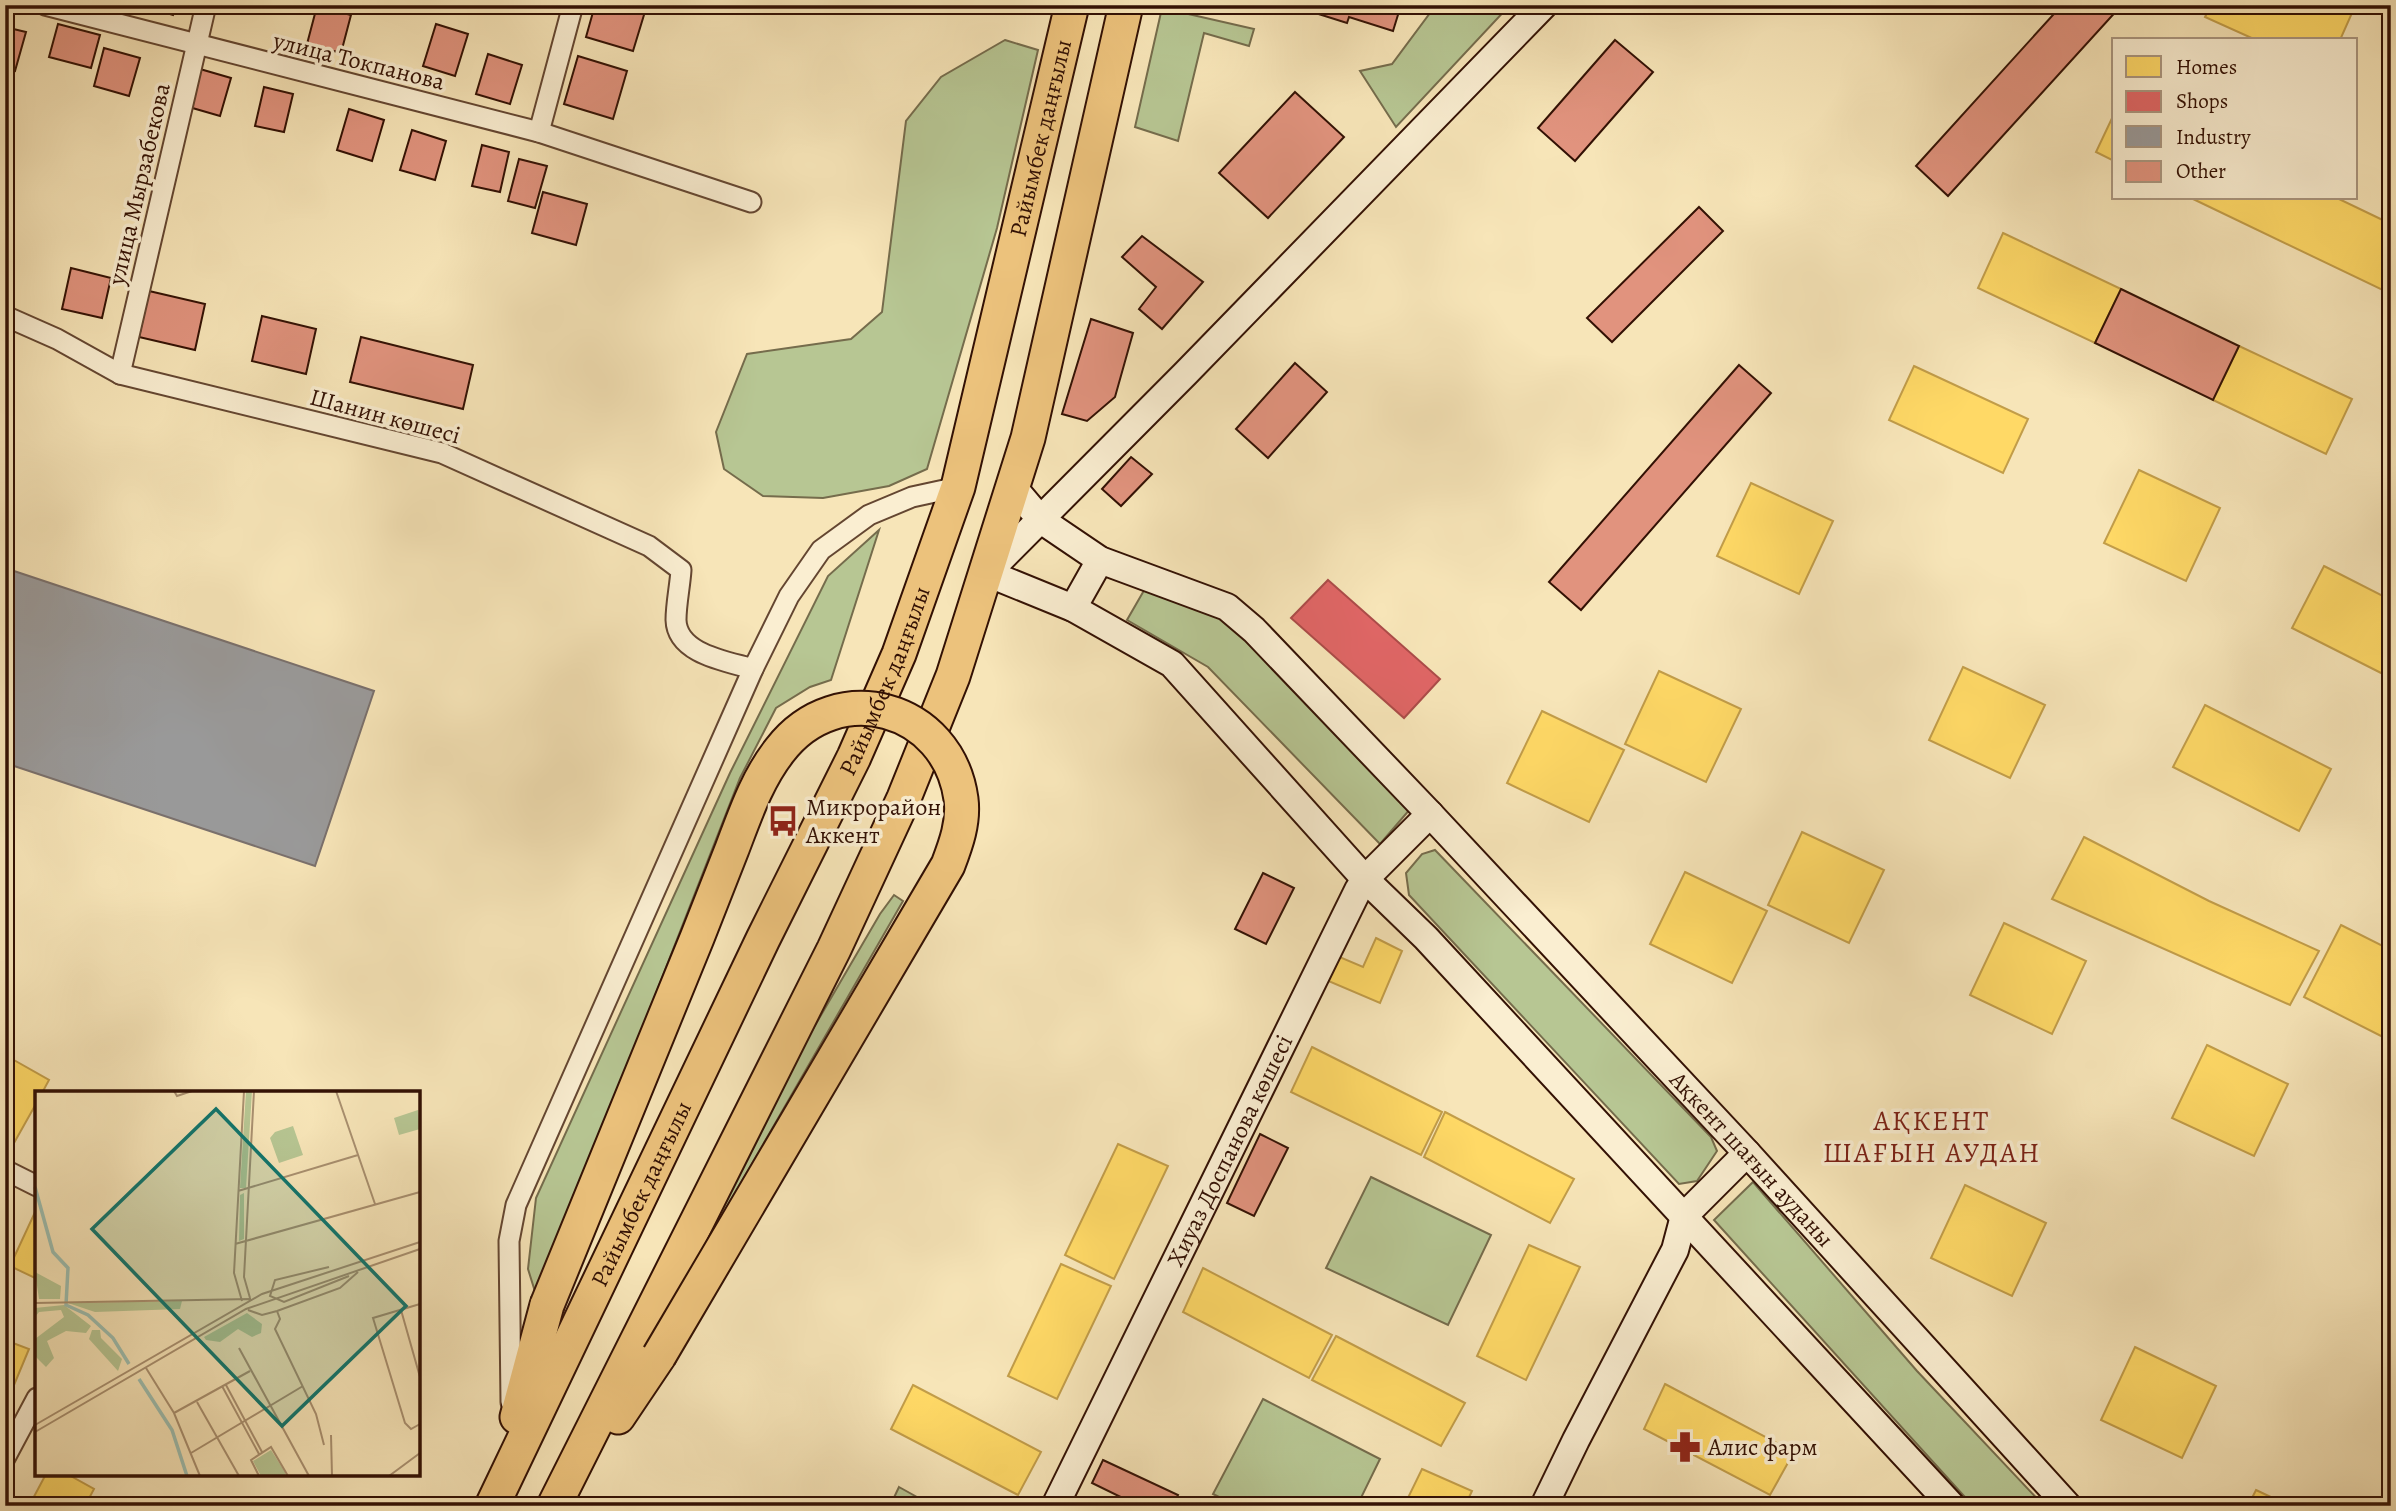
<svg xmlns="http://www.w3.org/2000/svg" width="2396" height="1511" font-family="Alegreya,serif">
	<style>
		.green { fill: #b7c693; stroke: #756c4c; stroke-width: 2 }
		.homes { fill: #ffd966; stroke: #c29d49; stroke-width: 2 }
		.shops { fill: #e06666; stroke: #ac4c49; stroke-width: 2 }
		.industry { fill: #999; stroke: #7a706c; stroke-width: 2 }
		.building { fill: #e1937e; stroke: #331104; stroke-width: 2 }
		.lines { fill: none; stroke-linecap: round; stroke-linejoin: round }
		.street-casing { stroke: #644631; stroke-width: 23 }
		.secondary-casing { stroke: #331104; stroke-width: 30 }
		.highway-casing { stroke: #331104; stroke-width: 37 }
		.street { stroke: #faeed1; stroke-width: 19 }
		.secondary { stroke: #faeed1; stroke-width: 26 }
		.highway { stroke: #ecc27c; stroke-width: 33 }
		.highway-bridge-casing { stroke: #331104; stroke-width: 37; stroke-linecap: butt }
		.highway-bridge { stroke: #ecc27c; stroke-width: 33 }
		.labels { text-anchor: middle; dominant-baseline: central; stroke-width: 7; stroke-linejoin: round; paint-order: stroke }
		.street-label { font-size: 24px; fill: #331104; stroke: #faeed1 }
		.poi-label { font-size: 24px; fill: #331104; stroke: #faeed1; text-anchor: start }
		.quarter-label { font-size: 28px; letter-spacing: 2px; fill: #7a1f14; stroke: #faeed1 }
		.inset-river { fill: none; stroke: #9dbfb1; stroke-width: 3.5 }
		.inset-road { fill: none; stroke: #a99070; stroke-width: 2 }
		.view { fill: #0f766e; fill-opacity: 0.15; stroke: #0f766e; stroke-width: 3.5 }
		.inset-edge { fill: none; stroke: #331104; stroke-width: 3.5 }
	</style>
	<rect width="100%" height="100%" fill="#f7e5b8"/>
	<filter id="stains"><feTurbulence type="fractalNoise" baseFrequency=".00286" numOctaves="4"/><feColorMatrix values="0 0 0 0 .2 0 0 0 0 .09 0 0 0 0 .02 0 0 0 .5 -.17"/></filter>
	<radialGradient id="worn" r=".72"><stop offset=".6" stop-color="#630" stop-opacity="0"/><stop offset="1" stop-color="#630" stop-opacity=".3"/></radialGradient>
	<!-- green -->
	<g class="green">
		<polygon points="1436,5 1510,5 1396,127 1360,71 1392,64"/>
		<polygon points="1162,8 1254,29 1249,46 1204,33 1178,141 1135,127"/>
		<polygon points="1005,40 1038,50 997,228 927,469 889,486 823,498 763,496 724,469 716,432 747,354 851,339 882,312 906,121 941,77"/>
		<polygon points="879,530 831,680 810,687 776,708 740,778 537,1298 528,1269 536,1198 730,773 828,576"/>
		<polygon points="1146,587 1229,620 1411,808 1380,844 1208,667 1127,620"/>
		<polygon points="1435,850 1711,1137 1717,1151 1697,1181 1679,1184 1409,895 1406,873 1422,854"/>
		<polygon points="894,895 903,901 662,1320 810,1034 880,914"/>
		<polygon points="1371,1177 1491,1235 1448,1325 1326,1268"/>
		<polygon points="1753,1182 1917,1371 2044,1506 1973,1506 1714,1220"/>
		<polygon points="1263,1399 1380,1459 1357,1506 1237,1506 1213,1494"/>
		<polygon points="899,1487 933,1506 890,1506"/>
	</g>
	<!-- homes -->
	<g class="homes">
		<polygon points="2211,5 2336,5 2352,13 2340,40 2256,40 2205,17"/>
		<polygon points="2114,114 2114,161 2096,152"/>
		<polygon points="2191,198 2337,198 2391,224 2391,294"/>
		<polygon points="2003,233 2121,289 2095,343 1978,288"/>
		<polygon points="2239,346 2352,399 2326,454 2213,400"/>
		<polygon points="1914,366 2028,419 2003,473 1889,420"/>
		<polygon points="2139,470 2220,508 2186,581 2104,543"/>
		<polygon points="2391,472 2391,491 2383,487"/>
		<polygon points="1751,483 1833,521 1799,594 1717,556"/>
		<polygon points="2324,566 2391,600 2391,678 2292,628"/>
		<polygon points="1963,667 2045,705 2010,778 1929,740"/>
		<polygon points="1659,671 1741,709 1706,782 1625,744"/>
		<polygon points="2205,705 2331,769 2299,831 2173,767"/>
		<polygon points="1542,711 1624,750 1589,822 1507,783"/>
		<polygon points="1802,832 1884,870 1849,943 1768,905"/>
		<polygon points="2084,837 2209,901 2319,951 2290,1005 2052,899"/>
		<polygon points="1685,872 1767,911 1732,983 1650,944"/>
		<polygon points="2004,923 2086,961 2052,1034 1970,995"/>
		<polygon points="2341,925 2391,950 2391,1041 2304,997"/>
		<polygon points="1376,938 1402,951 1380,1003 1326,980 1335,955 1363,967"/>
		<polygon points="2207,1045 2288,1084 2254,1156 2172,1118"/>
		<polygon points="1312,1047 1442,1112 1421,1155 1291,1092"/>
		<polygon points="5,1055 49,1080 42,1093 37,1093 37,1102 9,1152 5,1150"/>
		<polygon points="1445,1112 1574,1179 1550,1223 1424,1157"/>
		<polygon points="1118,1144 1168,1166 1114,1279 1065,1255"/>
		<polygon points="1965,1185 2046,1223 2012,1296 1931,1258"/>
		<polygon points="36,1210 37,1210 37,1279 10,1266"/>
		<polygon points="1529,1245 1580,1267 1526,1380 1477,1356"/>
		<polygon points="1061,1264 1111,1286 1057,1399 1008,1376"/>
		<polygon points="1203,1268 1332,1335 1309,1378 1183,1312"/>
		<polygon points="1336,1336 1465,1403 1441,1446 1312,1380"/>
		<polygon points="5,1340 29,1349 7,1402 5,1401"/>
		<polygon points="2135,1347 2216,1386 2182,1458 2101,1420"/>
		<polygon points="1665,1384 1794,1452 1770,1495 1644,1429"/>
		<polygon points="913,1385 1041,1452 1018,1495 891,1429"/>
		<polygon points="1422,1469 1472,1491 1465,1506 1404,1506"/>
		<polygon points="46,1474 67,1474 94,1489 85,1506 29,1506"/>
		<polygon points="2256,1490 2290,1506 2248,1506"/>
	</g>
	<!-- shops -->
	<polygon class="shops" points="1328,580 1440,679 1404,718 1291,618"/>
	<!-- industry -->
	<polygon class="industry" points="5,568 374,691 315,866 5,763"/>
	<!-- building -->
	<g class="building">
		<polygon points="141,5 176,5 173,15"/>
		<polygon points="595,5 647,5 633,51 586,37"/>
		<polygon points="1290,5 1401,5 1393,31 1349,17 1347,23"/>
		<polygon points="2062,5 2118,5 2120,7 1948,196 1916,166"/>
		<polygon points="317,6 351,15 341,53 307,44"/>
		<polygon points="58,24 100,35 91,68 49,57"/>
		<polygon points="436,24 468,34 455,76 423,66"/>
		<polygon points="5,27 26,32 15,71 5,68"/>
		<polygon points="1615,40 1653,72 1575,161 1538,128"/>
		<polygon points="104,48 140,58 129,96 94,86"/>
		<polygon points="488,54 522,65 510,104 476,94"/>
		<polygon points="578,56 627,71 613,119 564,104"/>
		<polygon points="200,69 231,78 220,116 189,107"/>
		<polygon points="264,87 293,94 284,132 255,126"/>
		<polygon points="1295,92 1344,137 1268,218 1219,173"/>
		<polygon points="349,109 384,120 372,161 337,150"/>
		<polygon points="412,130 446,141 435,180 400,170"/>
		<polygon points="482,145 509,152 500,192 472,186"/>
		<polygon points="519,159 547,166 535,208 508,201"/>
		<polygon points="543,192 587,204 576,245 532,233"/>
		<polygon points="1699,207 1723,231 1612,342 1587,318"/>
		<polygon points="1142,236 1203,282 1162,329 1139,309 1156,287 1122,257"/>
		<polygon points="71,268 111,278 102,318 62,309"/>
		<polygon points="2121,289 2239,346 2213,400 2095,343"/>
		<polygon points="149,291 205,304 195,350 139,337"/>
		<polygon points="262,316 316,329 306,374 252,361"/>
		<polygon points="1091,319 1133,333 1115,397 1087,421 1062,414"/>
		<polygon points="361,337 473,365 463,409 350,382"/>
		<polygon points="1295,363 1327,392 1268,458 1236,429"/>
		<polygon points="1739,365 1771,393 1581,610 1549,582"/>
		<polygon points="1131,457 1152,474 1121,506 1102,489"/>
		<polygon points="1263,873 1294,888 1266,944 1235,929"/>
		<polygon points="1260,1134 1288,1148 1254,1216 1227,1203"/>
		<polygon points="1103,1460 1178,1495 1173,1506 1139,1506 1092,1483"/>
	</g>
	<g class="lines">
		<defs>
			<g id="street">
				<polyline points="45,5 539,132 751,202"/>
				<polyline points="539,132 573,5"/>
				<path d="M5,316L57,339L120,374L442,453L649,546L681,570C680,586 676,604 676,620C677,654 726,661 753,669"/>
				<polyline points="120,374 206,5"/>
				<polyline points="5,1170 37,1186"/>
				<polyline points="511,1402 509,1241 516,1205 753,669 789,596 821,550 869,515 912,497 958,487"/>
				<polyline points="5,1458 37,1398"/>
			</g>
			<g id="secondary">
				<polyline points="1544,5 1186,373 987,573 1073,608 1172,664 1365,879 1426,938 1952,1506"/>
				<path id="s1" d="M1013,487L1041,520L1100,560L1227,607L1254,630L1430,814L1747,1153L2068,1506"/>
				<polyline points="1073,608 1100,560"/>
				<path id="s2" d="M1055,1506L1358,890L1365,879L1430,814"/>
				<polyline points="1544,1506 1576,1440 1675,1250 1684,1216 1747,1153"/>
			</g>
			<g id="highway">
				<polyline points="517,1417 547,1305"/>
				<polyline points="618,1417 659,1356"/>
				<path id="s3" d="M492,1506L763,939L854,757L899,654L958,487L1072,5"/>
				<polyline points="554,1506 834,949 904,798 953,676 1028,438 1126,5"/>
			</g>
		</defs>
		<!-- street casing -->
		<use href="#street" class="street-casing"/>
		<!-- secondary casing -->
		<use href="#secondary" class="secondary-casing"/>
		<!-- highway casing -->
		<use href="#highway" class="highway-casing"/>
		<!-- street -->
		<use href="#street" class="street"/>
		<!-- secondary -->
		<use href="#secondary" class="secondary"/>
		<!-- highway -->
		<use href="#highway" class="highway"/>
		<defs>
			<path id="highway-bridge" d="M547,1305C598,1182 648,1060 697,938C709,908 720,879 732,849C745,815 757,779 780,750C837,676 948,706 961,799C964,822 956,844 948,865L659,1356"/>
		</defs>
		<!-- highway-bridge casing -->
		<use href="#highway-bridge" class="highway-bridge-casing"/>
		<!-- highway-bridge -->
		<use href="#highway-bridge" class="highway-bridge"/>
	</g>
	<!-- icons -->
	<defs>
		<symbol id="bus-bare" viewBox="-9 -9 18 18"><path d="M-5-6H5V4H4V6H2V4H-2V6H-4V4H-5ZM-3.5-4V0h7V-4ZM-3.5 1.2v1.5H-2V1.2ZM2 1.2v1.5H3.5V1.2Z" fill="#8f2418" stroke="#faeed1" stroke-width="2.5" paint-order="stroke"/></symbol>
		<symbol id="pharmacy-bare" viewBox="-9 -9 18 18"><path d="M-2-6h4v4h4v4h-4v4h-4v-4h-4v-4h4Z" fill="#8f2418" stroke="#faeed1" stroke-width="2.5" paint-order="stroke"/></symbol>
	</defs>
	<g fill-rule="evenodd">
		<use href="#bus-bare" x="761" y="799" width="44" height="44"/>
		<use href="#pharmacy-bare" x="1663" y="1425" width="44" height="44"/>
	</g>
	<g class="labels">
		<!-- street labels -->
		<g class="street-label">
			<text transform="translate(359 61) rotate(14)">улица Токпанова</text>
			<text stroke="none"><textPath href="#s3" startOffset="1480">Райымбек даңғылы</textPath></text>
			<text transform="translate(139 184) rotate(-77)">улица Мырзабекова</text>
			<text transform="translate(385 416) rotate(15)">Шанин көшесі</text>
			<text stroke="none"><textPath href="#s3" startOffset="914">Райымбек даңғылы</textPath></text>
			<text stroke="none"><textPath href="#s2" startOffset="396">Хиуаз Доспанова көшесі</textPath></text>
			<text stroke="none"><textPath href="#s1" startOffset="1012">Ақкент шағын ауданы</textPath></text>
			<text stroke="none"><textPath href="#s3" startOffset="346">Райымбек даңғылы</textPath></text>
		</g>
		<!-- poi labels -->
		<g class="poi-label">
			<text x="806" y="807">Микрорайон<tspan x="806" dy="28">Аккент</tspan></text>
			<text x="1708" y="1447">Алис фарм</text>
		</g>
		<!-- quarter labels -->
		<g class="quarter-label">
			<text x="1932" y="1121">АҚКЕНТ<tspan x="1932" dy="32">ШАҒЫН АУДАН</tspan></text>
		</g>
	</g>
	<!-- overview -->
	<g transform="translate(35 1091)">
		<rect width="385" height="385" fill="#f7e5b8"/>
		<path d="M211,0H217L211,97H205ZM383,19L385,38L364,44L359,27ZM258,35L268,64L244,72L235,47L240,41ZM209,102V148L204,150L205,104ZM0,181L26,195L25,208H4ZM147,210L145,218L60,221L33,212ZM29,214L56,235L51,242L31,240L12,250L19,267L11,276L0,265V248L29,226L26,219L4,221L0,226V217ZM212,222L227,233L226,242L217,246L203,238L185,251L171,249L169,246ZM57,239H65L66,247L87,268L83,280L54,248ZM236,359L250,381L251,385H226L218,370Z" fill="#b7c693"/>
		<path class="inset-river" d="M0,96L18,161L33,177L31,214L53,224L78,247L94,273M104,288L137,339L152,385"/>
		<path class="inset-road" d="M139,0L142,5L157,0M301,0L340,113M203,100L323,64M200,153L385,101M294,176L240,189L235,205L249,211L314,185M215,207L209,186L219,0M207,210L199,182L209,0M0,212L216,208M385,213L338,227L370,332L376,338L385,333M213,219L227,224L242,220L305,197L323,181M366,219L385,286M242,220L245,228L240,238L281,323L289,354M204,257L274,385M111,277L139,322L165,385M191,294L227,361M187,295L224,363M162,311L204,385M139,322L215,280M0,334L227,203L385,151M0,341L211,218L385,158M296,344L297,385M156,362L268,295M224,385L216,369L236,356L253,385M354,385L385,362"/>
		<path class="view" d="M181,18L371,215L247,335L57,138Z"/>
		<rect width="385" height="385" class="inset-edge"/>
	</g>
	<!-- margin -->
	<rect width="2396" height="1511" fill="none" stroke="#f7e5b8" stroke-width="28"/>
	<rect x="7" y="7" width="2382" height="1497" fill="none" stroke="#331104" stroke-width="3.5"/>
	<rect x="14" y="14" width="2368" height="1483" fill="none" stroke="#331104" stroke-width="2"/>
	<!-- legend -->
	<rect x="2112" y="38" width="245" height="161" fill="#faeed1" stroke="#aa967f" stroke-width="2"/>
	<rect x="2126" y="56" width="35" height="21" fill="#ffd966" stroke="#aa967f" stroke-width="2"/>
	<text x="2176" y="74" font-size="21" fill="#331104">Homes</text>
	<rect x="2126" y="91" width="35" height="21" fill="#e06666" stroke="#aa967f" stroke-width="2"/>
	<text x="2176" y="108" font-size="21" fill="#331104">Shops</text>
	<rect x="2126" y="126" width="35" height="21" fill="#999999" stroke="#aa967f" stroke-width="2"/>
	<text x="2176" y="144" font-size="21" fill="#331104">Industry</text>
	<rect x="2126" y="161" width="35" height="21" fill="#e1937e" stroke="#aa967f" stroke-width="2"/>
	<text x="2176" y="178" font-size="21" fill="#331104">Other</text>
	<rect width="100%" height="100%" filter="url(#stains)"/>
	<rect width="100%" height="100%" fill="url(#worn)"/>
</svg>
